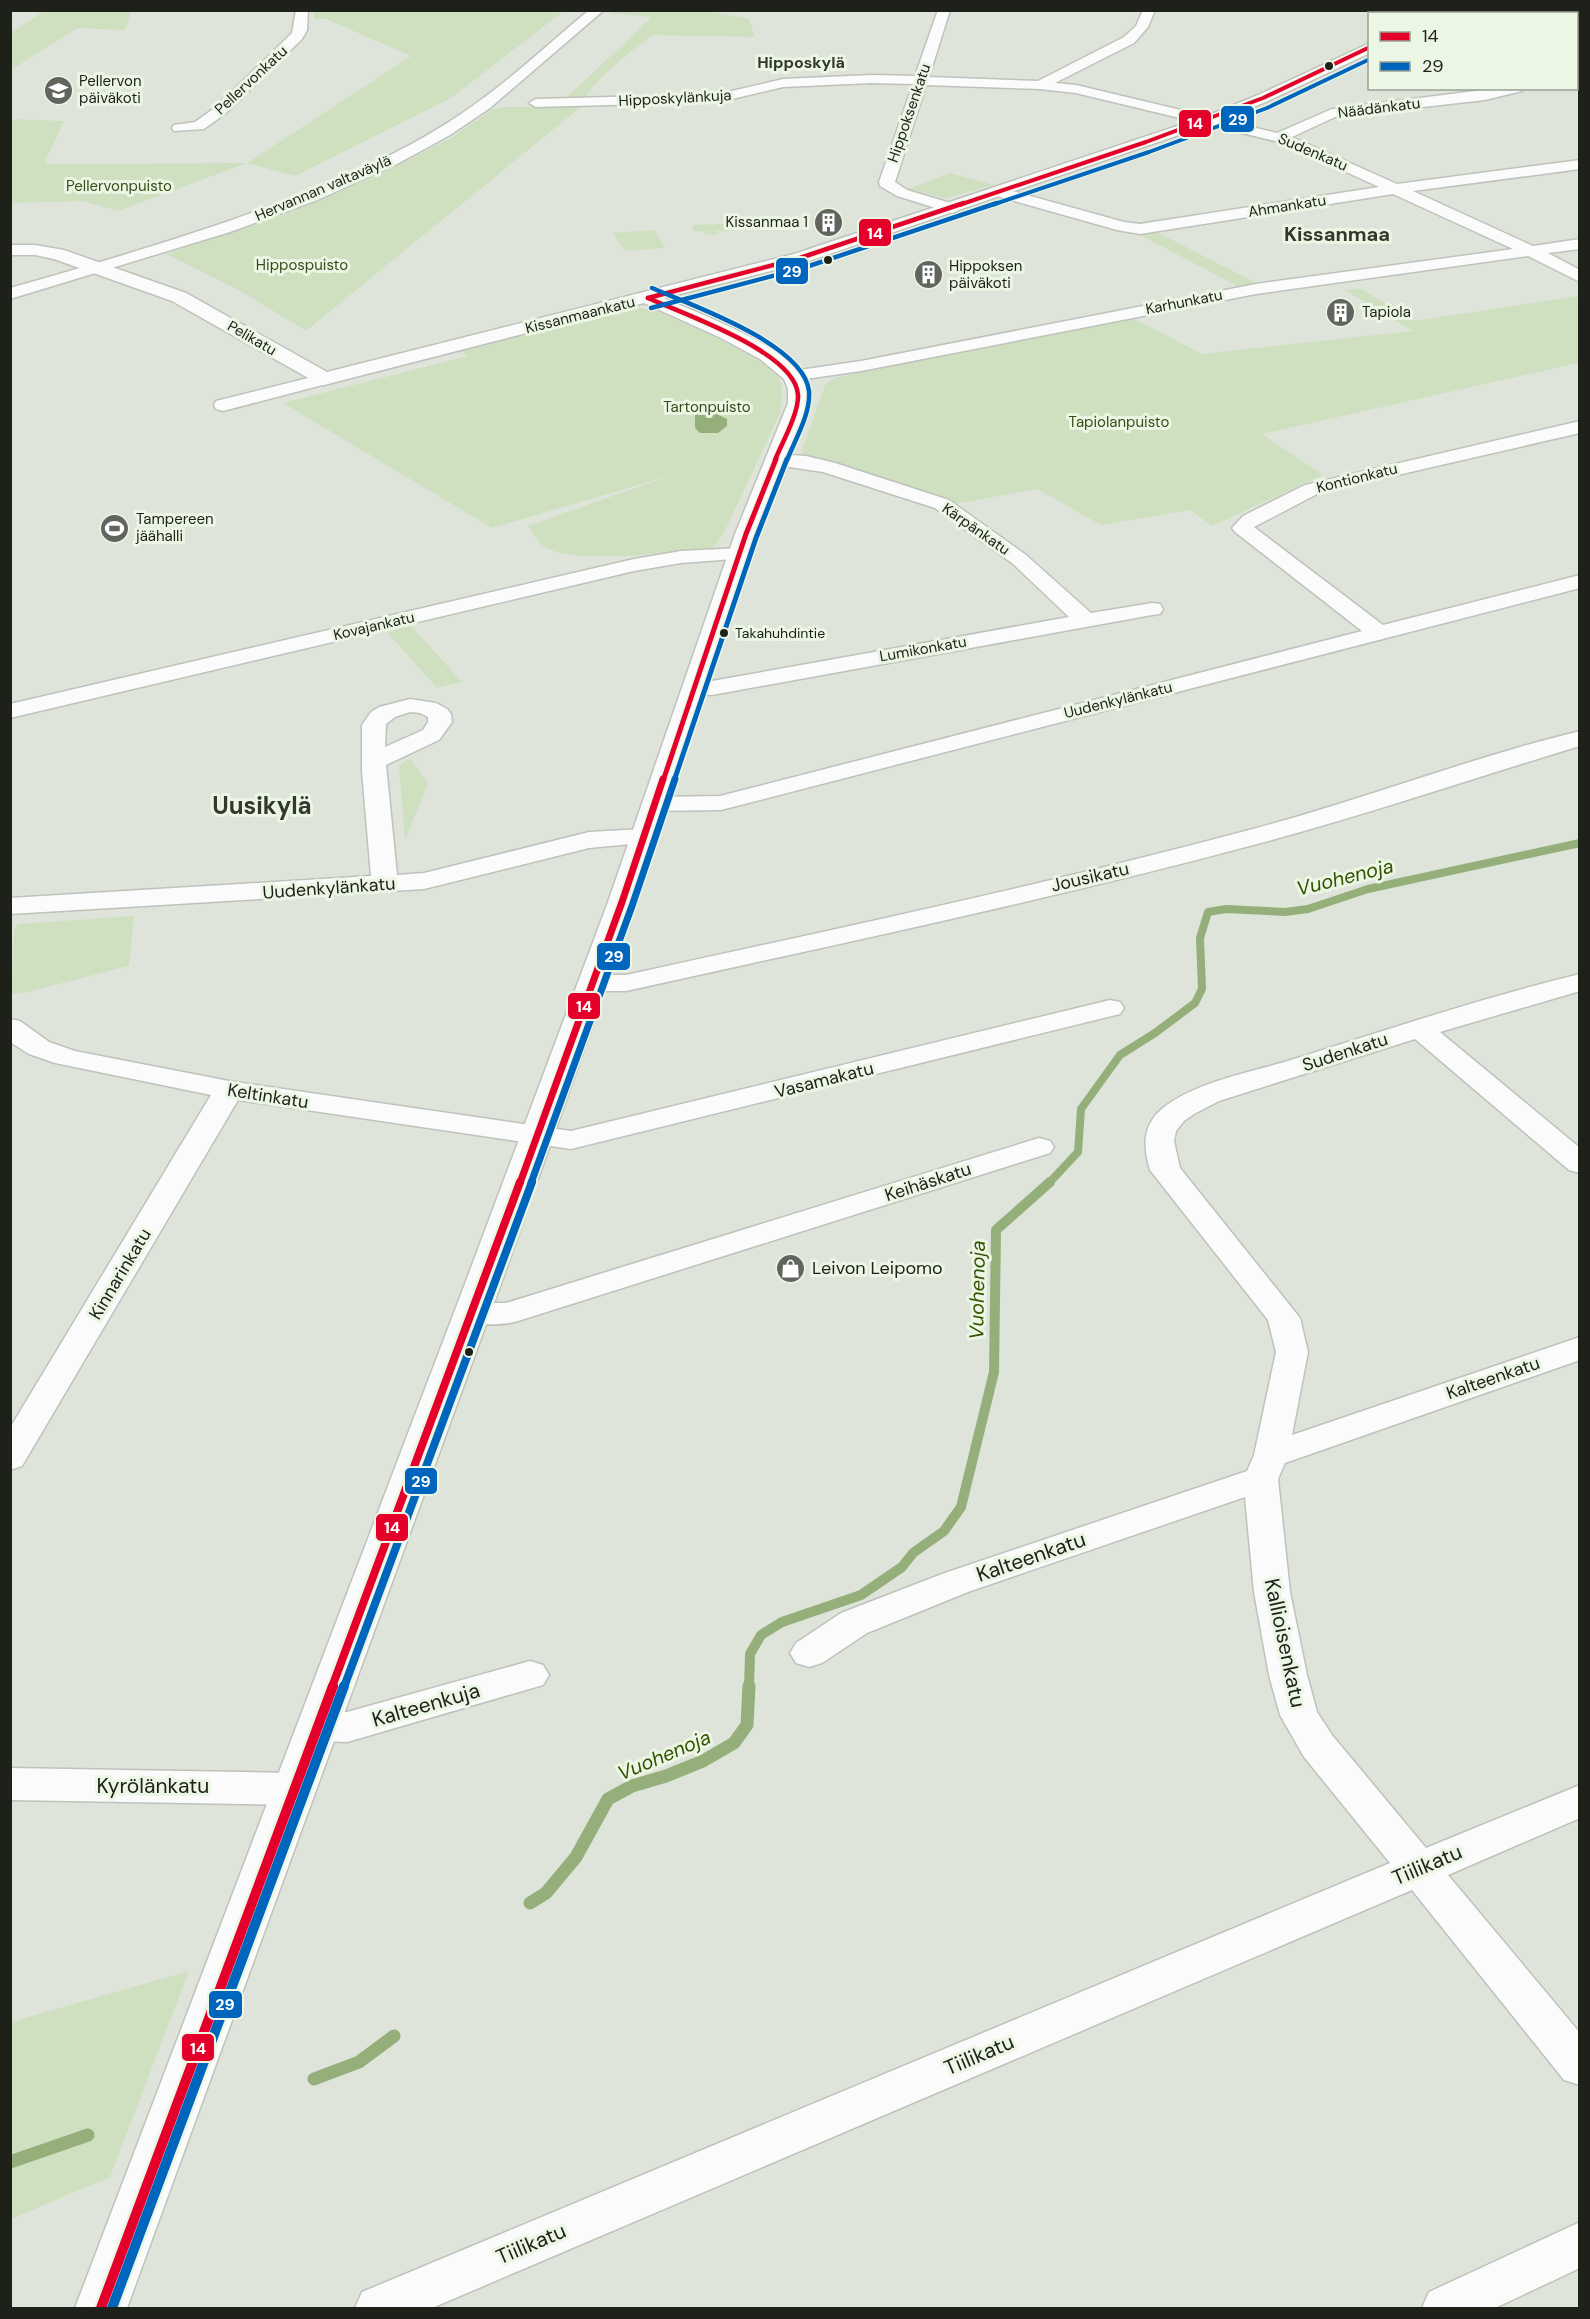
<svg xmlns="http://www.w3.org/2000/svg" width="1590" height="2319" font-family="'DM Sans',sans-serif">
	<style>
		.green { fill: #cfe0c0 }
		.water { fill: #94af7a }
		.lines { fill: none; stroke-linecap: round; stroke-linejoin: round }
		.stream-far2 { stroke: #94af7a; stroke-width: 8 }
		.stream-far1 { stroke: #94af7a; stroke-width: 10 }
		.stream { stroke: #94af7a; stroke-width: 13 }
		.minor-casing { stroke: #bec2bb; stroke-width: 3 }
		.tertiary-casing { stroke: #bec2bb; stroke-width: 3 }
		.trunk-casing { stroke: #bec2bb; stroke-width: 3 }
		.minor { fill: #fafbfa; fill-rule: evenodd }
		.tertiary { fill: #fafbfa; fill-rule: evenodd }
		.trunk { fill: #fafbfa; fill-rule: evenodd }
		.bus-1-far5-casing { stroke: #ecf6e4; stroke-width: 6 }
		.bus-1-far4-casing { stroke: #ecf6e4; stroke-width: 7 }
		.bus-1-far3-casing { stroke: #ecf6e4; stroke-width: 8 }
		.bus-1-far2-casing { stroke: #ecf6e4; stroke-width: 10 }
		.bus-1-far1-casing { stroke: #ecf6e4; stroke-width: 13 }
		.bus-1-casing { stroke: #ecf6e4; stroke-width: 15 }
		.bus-2-far5-casing { stroke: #ecf6e4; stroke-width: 6 }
		.bus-2-far4-casing { stroke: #ecf6e4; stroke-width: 7 }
		.bus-2-far3-casing { stroke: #ecf6e4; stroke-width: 8 }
		.bus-2-far2-casing { stroke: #ecf6e4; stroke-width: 10 }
		.bus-2-far1-casing { stroke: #ecf6e4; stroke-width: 13 }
		.bus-2-casing { stroke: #ecf6e4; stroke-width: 15 }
		.bus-1-far5 { stroke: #e4002b; stroke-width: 4 }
		.bus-1-far4 { stroke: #e4002b; stroke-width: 4.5 }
		.bus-1-far3 { stroke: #e4002b; stroke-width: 5 }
		.bus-1-far2 { stroke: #e4002b; stroke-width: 7 }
		.bus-1-far1 { stroke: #e4002b; stroke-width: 8 }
		.bus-1 { stroke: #e4002b; stroke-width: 10 }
		.bus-2-far5 { stroke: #0065bd; stroke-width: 4 }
		.bus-2-far4 { stroke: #0065bd; stroke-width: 4.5 }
		.bus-2-far3 { stroke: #0065bd; stroke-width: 5 }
		.bus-2-far2 { stroke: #0065bd; stroke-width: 7 }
		.bus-2-far1 { stroke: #0065bd; stroke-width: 8 }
		.bus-2 { stroke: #0065bd; stroke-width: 10 }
		.bus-dot { fill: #1d211a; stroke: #ecf6e4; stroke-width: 2 }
		.labels { text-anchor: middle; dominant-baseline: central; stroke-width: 6; stroke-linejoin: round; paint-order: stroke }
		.far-bus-label { font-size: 14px; fill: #1d211a; stroke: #ecf6e4; text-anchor: start }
		.far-street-label { font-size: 15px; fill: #1d211a; stroke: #ecf6e4 }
		.far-poi-label { font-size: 15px; fill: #1d211a; stroke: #ecf6e4; text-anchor: start }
		.far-park-label { font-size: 15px; fill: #354e1a; stroke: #ecf6e4 }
		.far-neighbourhood-label { font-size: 16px; font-weight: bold; fill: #333a2d; stroke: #ecf6e4 }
		.street-label { font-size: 18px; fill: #1d211a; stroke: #ecf6e4 }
		.poi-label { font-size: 18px; fill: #1d211a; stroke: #ecf6e4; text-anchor: start }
		.far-district-label { font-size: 20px; font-weight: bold; fill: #333a2d; stroke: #ecf6e4 }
		.water-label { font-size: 20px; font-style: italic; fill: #325300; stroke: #ecf6e4 }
		.near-street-label { font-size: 21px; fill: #1d211a; stroke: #ecf6e4 }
		.district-label { font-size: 24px; font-weight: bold; fill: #333a2d; stroke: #ecf6e4 }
		.line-badge { stroke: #ecf6e4; stroke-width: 2 }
		.badge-label { font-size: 16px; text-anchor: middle; font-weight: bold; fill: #fff }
	</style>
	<rect width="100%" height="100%" fill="#dfe4db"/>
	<!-- green -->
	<g class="green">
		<polygon points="28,11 134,11 131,11 125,30 77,28 11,70 11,33 44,11"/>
		<polygon points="314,11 564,11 451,98 295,176 247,163 118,211 83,201 11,203 11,119 64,121 44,164 247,163 411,56 326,19 314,19"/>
		<path d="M614,11H708L749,19L755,37L652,35C633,51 587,83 582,106L306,331L246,294L166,254L292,212L380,174L451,138L493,109L502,107H547L566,98L650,19V17L610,13Z"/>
		<polygon points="950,173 994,185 945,198 908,189"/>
		<polygon points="745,223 753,226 747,229 716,231 717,235 705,235 705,231 694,232 692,225"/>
		<polygon points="654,230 665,248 626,251 612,233"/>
		<polygon points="1155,231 1258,284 1241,288 1138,234"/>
		<polygon points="1361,289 1414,321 1579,296 1579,363 1262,434 1323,475 1212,526 1190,510 1101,525 1037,489 955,504 803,454 802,450 825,385 835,378 1129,316 1202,354 1413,331 1344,290"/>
		<path d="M635,308L653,309C679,321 769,357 780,380C784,390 781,403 780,413L723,535L712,548C670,552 582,565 546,548C539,544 533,533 528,526L669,476L492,528L283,403L468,356L462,351Z"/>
		<polygon points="411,626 462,682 437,688 387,632"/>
		<polygon points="410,758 428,783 405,840 399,766"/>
		<polygon points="134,916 129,966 23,993 14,994 11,991 14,931 18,924"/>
		<polygon points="189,1971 110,2177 11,2219 11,2022"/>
	</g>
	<!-- water -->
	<polygon class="water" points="698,409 711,411 727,419 727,426 718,433 700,433 695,428 695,410"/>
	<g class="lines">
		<!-- stream-far2 -->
		<polyline class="stream-far2" points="1049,1183 1078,1152 1081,1109 1120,1055 1155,1033 1195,1003 1202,989 1200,938 1208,912 1226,909 1285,912 1308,909 1368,889 1580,843"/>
		<!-- stream-far1 -->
		<polyline class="stream-far1" points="749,1687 750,1654 761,1635 782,1622 861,1595 902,1567 913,1553 944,1531 961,1507 994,1372 996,1230 1050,1182"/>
		<!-- stream -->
		<g class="stream">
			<polyline points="530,1903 546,1893 576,1857 608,1799 632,1786 666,1776 703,1761 734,1743 747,1725 749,1686"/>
			<polyline points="314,2079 359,2062 394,2036"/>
			<polyline points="10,2162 88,2135"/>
		</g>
		<defs>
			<g id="minor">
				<polygon points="296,10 308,10 307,30 302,39 226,113 204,129 174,131 172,128 174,125 195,122 216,107 292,33"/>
				<polygon points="938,10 950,10 929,77 1038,81 1124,37 1136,26 1143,10 1155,10 1148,27 1134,43 1055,83 1076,85 1277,133 1332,109 1499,88 1523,88 1522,91 1485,100 1335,117 1292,137 1397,184 1580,160 1580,169 1413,191 1533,246 1580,239 1580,249 1548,253 1580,270 1580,282 1528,256 1256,294 861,371 792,381 786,380 783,376 786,372 861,361 1256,284 1513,249 1393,194 1140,234 1117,230 993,195 990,192 998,187 1124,222 1140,224 1379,187 1283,143 1076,93 1040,89 926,85 895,182 907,190 957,205 960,208 957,211 952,213 897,196 880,186 879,182 913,84 872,83 783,87 719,102 536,107 529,103 536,99 719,94 783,79 872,75 915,76"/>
				<polygon points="1387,10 1408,10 1412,14 1391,14"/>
				<polygon points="1576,58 1580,59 1580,67 1576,66"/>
				<polygon points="324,374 330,375 333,379 330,383 223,411 216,409 214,405 216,401"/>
				<polygon points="1580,421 1580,433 1319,493 1254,527 1383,625 1580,575 1580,588 721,810 654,811 645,809 642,804 645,799 654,797 720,796 1362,631 1235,532 1232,528 1243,516 1305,485"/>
				<polygon points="776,454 806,456 835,463 949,500 1026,555 1091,613 1152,603 1160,604 1163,609 1160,614 1152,615 712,695 686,693 683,688 686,683 712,681 1069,617 1012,563 935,508 823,472 769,464 766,460 769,456"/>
				<polygon points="740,548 747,550 750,554 747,558 681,563 634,571 10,718 10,704 634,559 681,551"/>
				<path d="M410,699L436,703L447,709L451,714L452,722L439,740L386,765L397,875L424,873L589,832L643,829L652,832L656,837L652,842L589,848L424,889L10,914V898L371,876L362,771V725L371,712L379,707ZM410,712L420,713L428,717V722L423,730L385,747L386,724L395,717Z"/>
				<path d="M1580,731V746C1477,777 1375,812 1272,840C1058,898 842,943 626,991H593L583,989L579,983L583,977L593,975H626C835,929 1045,885 1253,829C1362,800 1469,758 1580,731Z"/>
				<path d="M1580,974V991L1440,1032L1580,1148V1173L1569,1170L1415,1039L1219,1101L1194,1114L1184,1121L1176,1131L1174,1141L1180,1168L1300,1318L1308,1352L1292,1435L1580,1337V1360L1285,1463L1278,1479L1290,1592L1307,1675L1317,1712L1332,1735L1426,1848L1580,1785V1818L1448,1875L1580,2033V2085L1564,2080L1412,1890L432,2308H355L362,2292L1390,1863L1304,1757L1280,1715L1269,1675L1254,1592L1245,1497L968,1592L867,1633L822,1663L809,1667L796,1663L790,1653L796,1643L841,1613L942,1574L1247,1471L1254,1455L1276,1352L1268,1320L1150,1170C1143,1146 1142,1125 1163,1108C1195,1082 1252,1072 1291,1060C1386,1030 1482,998 1580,974Z"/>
				<polygon points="1110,1000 1120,1002 1124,1008 1120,1014 571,1149 238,1100 22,1466 10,1470 10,1428 211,1095 55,1063 29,1054 10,1042 10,1019 20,1021 49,1042 75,1051 229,1081 571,1131"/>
				<path d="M1039,1138L1050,1141L1054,1147L1050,1153L518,1321C500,1326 479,1325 461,1320L456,1313L461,1306L472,1303H506Z"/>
				<polygon points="530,1661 543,1665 549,1675 543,1685 347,1742 320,1741 306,1737 301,1726 306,1715 320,1711 347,1712"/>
				<polygon points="10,1768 295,1773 309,1778 315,1789 309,1800 295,1805 10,1800"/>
				<polygon points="1580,2222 1580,2268 1495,2308 1422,2308 1429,2292"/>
			</g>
			<g id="tertiary">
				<polygon points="1440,10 1438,14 1422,14 1425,10"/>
				<path d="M1370,43V53L1268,101L1214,123L806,262L664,298C701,315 785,344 804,380C808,387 809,395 808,403L757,534L636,902L502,1281L127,2308H75L466,1281L608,902L735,534L788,403V389L784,379L760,359L719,337L644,303L324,385L317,383L172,301L54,259L35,255H10V245H35L64,250L186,293L327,372L794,254L1204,117L1258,95Z"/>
			</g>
			<path id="trunk" d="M589,10H604L490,108L450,135L397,164L315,201L230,232L10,299V288C85,267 159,245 232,220C310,192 389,162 458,116C505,85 546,46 589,10Z"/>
		</defs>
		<!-- minor casing -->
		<use href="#minor" class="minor-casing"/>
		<!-- tertiary casing -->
		<use href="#tertiary" class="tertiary-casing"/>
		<!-- trunk casing -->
		<use href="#trunk" class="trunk-casing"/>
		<!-- minor -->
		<use href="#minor" class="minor"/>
		<!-- tertiary -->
		<use href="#tertiary" class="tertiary"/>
		<!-- trunk -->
		<use href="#trunk" class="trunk"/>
		<defs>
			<polyline id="bus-1-far5" points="959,205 1146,142 1263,98 1370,47"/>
			<g id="bus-1-far4">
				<polyline points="648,298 800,258 964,203"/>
				<path d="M648,298C683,314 796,352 798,395C799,413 782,443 775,460"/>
			</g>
			<polyline id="bus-1-far3" points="663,781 746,534 776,459"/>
			<polyline id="bus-1-far2" points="520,1183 622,902 663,779"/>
			<polyline id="bus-1-far1" points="332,1687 520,1182"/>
			<polyline id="bus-1" points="101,2308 333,1686"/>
			<polyline id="bus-2-far5" points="992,205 1149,152 1267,108 1370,59"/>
			<g id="bus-2-far4">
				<path d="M652,288C691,305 804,344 809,391C811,413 795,440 787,460"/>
				<polyline points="651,308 803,268 997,203"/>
			</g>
			<polyline id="bus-2-far3" points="674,781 756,538 787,459"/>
			<polyline id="bus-2-far2" points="531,1183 632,906 675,779"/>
			<polyline id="bus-2-far1" points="344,1687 532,1182"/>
			<polyline id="bus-2" points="112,2308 344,1686"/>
		</defs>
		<!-- bus-1-far5 casing -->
		<use href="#bus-1-far5" class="bus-1-far5-casing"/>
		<!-- bus-1-far4 casing -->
		<use href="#bus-1-far4" class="bus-1-far4-casing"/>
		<!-- bus-1-far3 casing -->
		<use href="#bus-1-far3" class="bus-1-far3-casing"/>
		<!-- bus-1-far2 casing -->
		<use href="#bus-1-far2" class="bus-1-far2-casing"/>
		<!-- bus-1-far1 casing -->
		<use href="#bus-1-far1" class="bus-1-far1-casing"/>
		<!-- bus-1 casing -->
		<use href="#bus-1" class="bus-1-casing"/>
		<!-- bus-2-far5 casing -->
		<use href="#bus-2-far5" class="bus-2-far5-casing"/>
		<!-- bus-2-far4 casing -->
		<use href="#bus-2-far4" class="bus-2-far4-casing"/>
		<!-- bus-2-far3 casing -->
		<use href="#bus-2-far3" class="bus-2-far3-casing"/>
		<!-- bus-2-far2 casing -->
		<use href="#bus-2-far2" class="bus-2-far2-casing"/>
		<!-- bus-2-far1 casing -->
		<use href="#bus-2-far1" class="bus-2-far1-casing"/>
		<!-- bus-2 casing -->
		<use href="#bus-2" class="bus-2-casing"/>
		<!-- bus-1-far5 -->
		<use href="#bus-1-far5" class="bus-1-far5"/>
		<!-- bus-1-far4 -->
		<use href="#bus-1-far4" class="bus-1-far4"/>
		<!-- bus-1-far3 -->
		<use href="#bus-1-far3" class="bus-1-far3"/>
		<!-- bus-1-far2 -->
		<use href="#bus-1-far2" class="bus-1-far2"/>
		<!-- bus-1-far1 -->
		<use href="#bus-1-far1" class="bus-1-far1"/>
		<!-- bus-1 -->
		<use href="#bus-1" class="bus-1"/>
		<!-- bus-2-far5 -->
		<use href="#bus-2-far5" class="bus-2-far5"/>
		<!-- bus-2-far4 -->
		<use href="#bus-2-far4" class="bus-2-far4"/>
		<!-- bus-2-far3 -->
		<use href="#bus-2-far3" class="bus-2-far3"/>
		<!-- bus-2-far2 -->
		<use href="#bus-2-far2" class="bus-2-far2"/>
		<!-- bus-2-far1 -->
		<use href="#bus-2-far1" class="bus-2-far1"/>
		<!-- bus-2 -->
		<use href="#bus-2" class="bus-2"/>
	</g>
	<!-- icons -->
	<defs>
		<symbol id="school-disc" viewBox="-11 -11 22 22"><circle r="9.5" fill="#61655e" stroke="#ecf6e4"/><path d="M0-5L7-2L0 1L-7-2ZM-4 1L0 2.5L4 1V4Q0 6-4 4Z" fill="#fff"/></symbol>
		<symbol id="building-disc" viewBox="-11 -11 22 22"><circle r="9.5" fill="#61655e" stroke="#ecf6e4"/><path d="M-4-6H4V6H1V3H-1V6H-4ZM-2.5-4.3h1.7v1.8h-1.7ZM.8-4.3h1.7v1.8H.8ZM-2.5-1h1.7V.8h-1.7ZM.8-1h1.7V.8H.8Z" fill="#fff"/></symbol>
		<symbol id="stadium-disc" viewBox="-11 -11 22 22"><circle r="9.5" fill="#61655e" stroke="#ecf6e4"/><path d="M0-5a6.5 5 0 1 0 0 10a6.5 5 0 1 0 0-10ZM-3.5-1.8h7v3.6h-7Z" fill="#fff"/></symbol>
		<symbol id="shop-disc" viewBox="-11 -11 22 22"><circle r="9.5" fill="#61655e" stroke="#ecf6e4"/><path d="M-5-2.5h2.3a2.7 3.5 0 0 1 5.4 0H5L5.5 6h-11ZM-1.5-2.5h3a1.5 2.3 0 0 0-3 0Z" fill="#fff"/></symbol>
	</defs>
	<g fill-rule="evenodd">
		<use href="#school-disc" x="42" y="74" width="33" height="33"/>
		<use href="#building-disc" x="812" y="206" width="33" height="33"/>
		<use href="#building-disc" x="912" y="258" width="33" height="33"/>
		<use href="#building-disc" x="1324" y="296" width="33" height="33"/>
		<use href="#stadium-disc" x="98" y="512" width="33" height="33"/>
		<use href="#shop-disc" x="774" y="1252" width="33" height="33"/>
	</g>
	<!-- markers -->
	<g class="bus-dot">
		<circle cx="1329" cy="66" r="5"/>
		<circle cx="828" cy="260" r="5"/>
		<circle cx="724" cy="633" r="5"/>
		<circle cx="469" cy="1352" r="5"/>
	</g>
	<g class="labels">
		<!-- far-bus labels -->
		<g class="far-bus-label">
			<text x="735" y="633">Takahuhdintie</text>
		</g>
		<!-- far-street labels -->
		<g class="far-street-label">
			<text transform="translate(251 80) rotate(-43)">Pellervonkatu</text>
			<text transform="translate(675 98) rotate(-3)">Hipposkylänkuja</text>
			<text transform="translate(1379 108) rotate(-7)">Näädänkatu</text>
			<text transform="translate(909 113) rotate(-71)">Hippoksenkatu</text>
			<text transform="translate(1313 152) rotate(23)">Sudenkatu</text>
			<text transform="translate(323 188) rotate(-23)">Hervannan valtaväylä</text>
			<text transform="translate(1287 206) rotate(-9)">Ahmankatu</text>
			<text transform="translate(1184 302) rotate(-11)">Karhunkatu</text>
			<text transform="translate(580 315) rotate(-14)">Kissanmaankatu</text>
			<text transform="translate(252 338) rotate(30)">Pelikatu</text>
			<text transform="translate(1357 478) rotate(-14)">Kontionkatu</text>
			<text transform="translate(976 529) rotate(35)">Kärpänkatu</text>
			<text transform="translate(374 626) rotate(-13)">Kovajankatu</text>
			<text transform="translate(923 649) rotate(-10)">Lumikonkatu</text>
			<text transform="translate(1118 700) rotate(-14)">Uudenkylänkatu</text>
		</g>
		<!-- far-poi labels -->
		<g class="far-poi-label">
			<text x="79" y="81">Pellervon<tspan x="79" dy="17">päiväkoti</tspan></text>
			<text x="808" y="222" text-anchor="end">Kissanmaa 1</text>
			<text x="949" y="266">Hippoksen<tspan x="949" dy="17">päiväkoti</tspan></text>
			<text x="1362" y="312">Tapiola</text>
			<text x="136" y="519">Tampereen<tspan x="136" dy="17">jäähalli</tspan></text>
		</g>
		<!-- far-park labels -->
		<g class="far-park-label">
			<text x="119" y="186">Pellervonpuisto</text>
			<text x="302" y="265">Hippospuisto</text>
			<text x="707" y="407">Tartonpuisto</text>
			<text x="1119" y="422">Tapiolanpuisto</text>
		</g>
		<!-- far-neighbourhood labels -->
		<g class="far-neighbourhood-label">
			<text x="801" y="62">Hipposkylä</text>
		</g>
		<!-- street labels -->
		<g class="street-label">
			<text transform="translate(1090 877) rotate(-13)">Jousikatu</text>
			<text transform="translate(329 888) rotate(-4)">Uudenkylänkatu</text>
			<text transform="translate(1345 1052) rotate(-18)">Sudenkatu</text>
			<text transform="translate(824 1080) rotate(-14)">Vasamakatu</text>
			<text transform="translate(268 1096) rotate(9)">Keltinkatu</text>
			<text transform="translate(928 1182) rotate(-18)">Keihäskatu</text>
			<text transform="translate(120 1274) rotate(-59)">Kinnarinkatu</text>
			<text transform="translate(1493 1378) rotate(-19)">Kalteenkatu</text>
		</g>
		<!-- poi labels -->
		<g class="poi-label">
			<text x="812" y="1268">Leivon Leipomo</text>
		</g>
		<!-- far-district labels -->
		<g class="far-district-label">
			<text x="1337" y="234">Kissanmaa</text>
		</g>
		<!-- water labels -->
		<g class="water-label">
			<text transform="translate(1345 877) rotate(-14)">Vuohenoja</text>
			<text transform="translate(977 1290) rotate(-89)">Vuohenoja</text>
			<text transform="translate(664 1755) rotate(-23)">Vuohenoja</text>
		</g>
		<!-- near-street labels -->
		<g class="near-street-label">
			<text transform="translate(1031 1557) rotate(-19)">Kalteenkatu</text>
			<text transform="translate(1285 1643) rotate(78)">Kallioisenkatu</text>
			<text transform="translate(426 1705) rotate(-16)">Kalteenkuja</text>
			<text x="153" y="1786">Kyrölänkatu</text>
			<text transform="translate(1427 1865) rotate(-23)">Tiilikatu</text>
			<text transform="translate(979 2055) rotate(-23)">Tiilikatu</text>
			<text transform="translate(531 2244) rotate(-23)">Tiilikatu</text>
		</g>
		<!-- district labels -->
		<g class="district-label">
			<text x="262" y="805">Uusikylä</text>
		</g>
	</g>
	<g class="line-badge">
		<rect x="1220" y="105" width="35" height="28" rx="6" fill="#0065bd"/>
		<rect x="1178" y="109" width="34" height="29" rx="6" fill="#e4002b"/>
		<rect x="858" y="218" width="34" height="29" rx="6" fill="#e4002b"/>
		<rect x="775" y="257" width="34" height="28" rx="6" fill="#0065bd"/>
		<rect x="596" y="942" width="35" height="29" rx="6" fill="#0065bd"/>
		<rect x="567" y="992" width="34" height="28" rx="6" fill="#e4002b"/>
		<rect x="404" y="1467" width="34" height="28" rx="6" fill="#0065bd"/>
		<rect x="375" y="1513" width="34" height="29" rx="6" fill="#e4002b"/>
		<rect x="208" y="1990" width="35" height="29" rx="6" fill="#0065bd"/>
		<rect x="181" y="2033" width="34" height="29" rx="6" fill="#e4002b"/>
	</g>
	<g class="badge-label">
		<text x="1238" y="125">29</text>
		<text x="1195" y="129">14</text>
		<text x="875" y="239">14</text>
		<text x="792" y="277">29</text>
		<text x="614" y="962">29</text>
		<text x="584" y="1012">14</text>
		<text x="421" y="1487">29</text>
		<text x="392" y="1533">14</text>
		<text x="225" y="2010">29</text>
		<text x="198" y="2054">14</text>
	</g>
	<!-- border -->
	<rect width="1590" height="2319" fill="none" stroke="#1d211a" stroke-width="24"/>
	<!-- legend -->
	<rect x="1368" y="12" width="210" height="78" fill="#ecf6e4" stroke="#99a193" stroke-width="1.5"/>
	<rect x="1380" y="32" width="30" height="9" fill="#e4002b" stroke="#99a193" stroke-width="1.5"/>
	<text x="1422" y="42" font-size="18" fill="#1d211a">14</text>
	<rect x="1380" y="62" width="30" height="9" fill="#0065bd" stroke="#99a193" stroke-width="1.5"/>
	<text x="1422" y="72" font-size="18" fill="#1d211a">29</text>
</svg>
